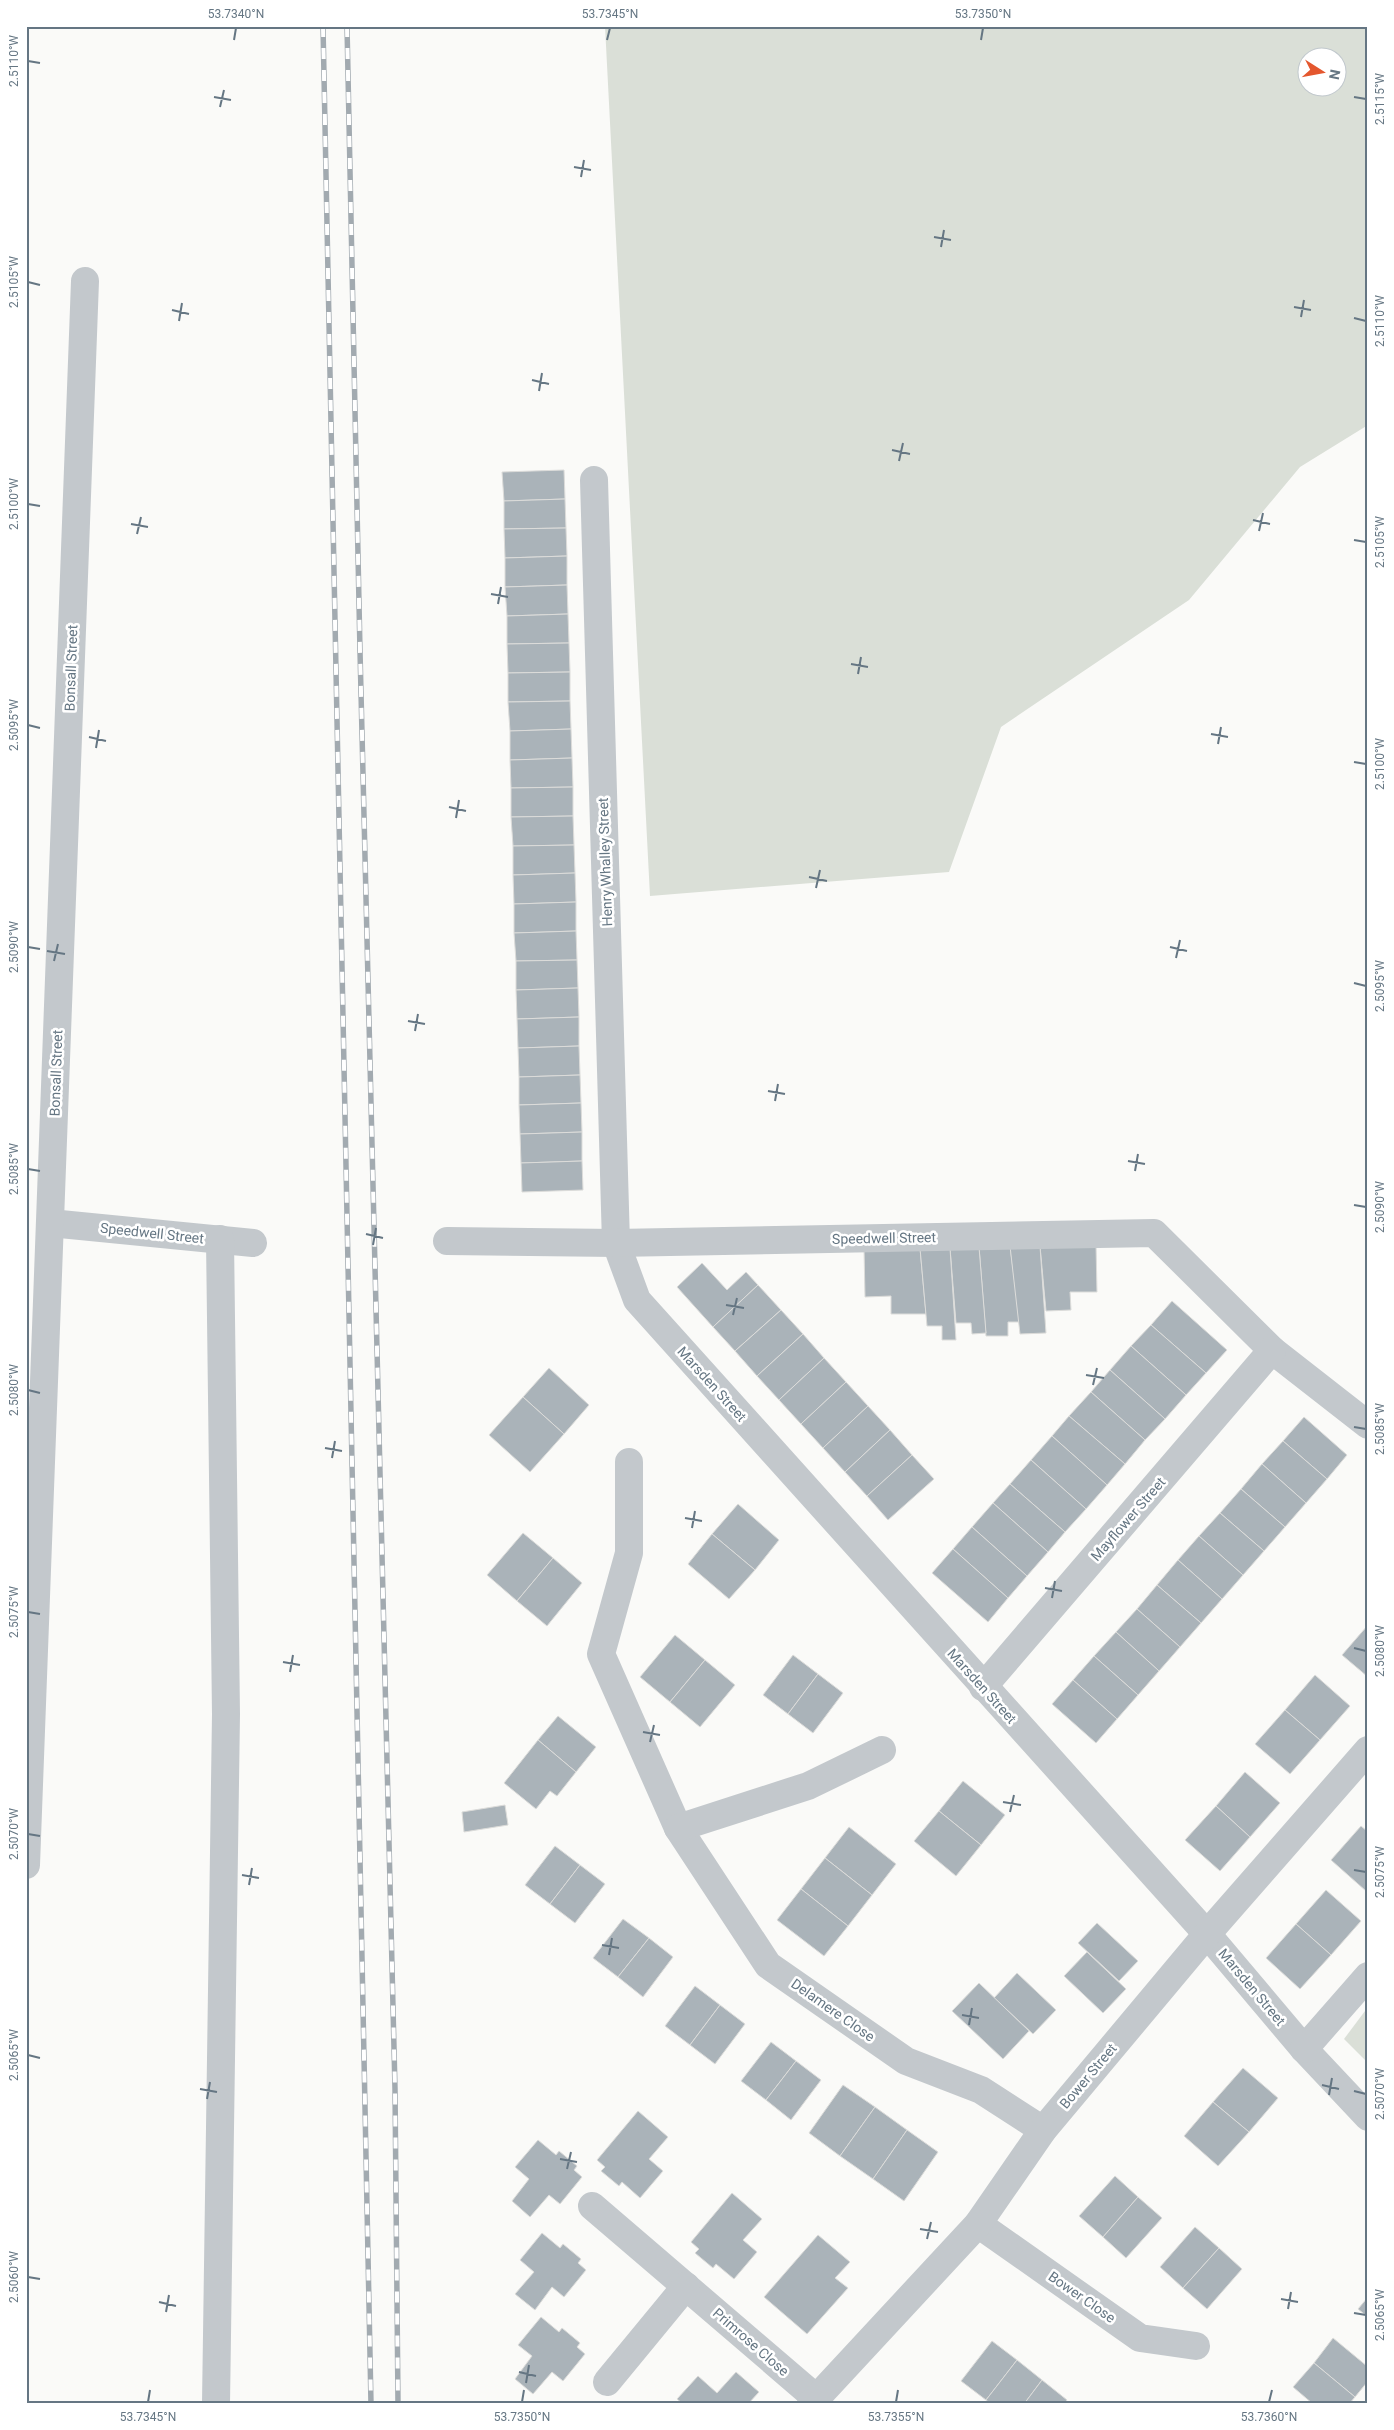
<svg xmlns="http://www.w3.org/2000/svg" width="1394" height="2430" font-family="Roboto,sans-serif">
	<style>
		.green { fill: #dadfd7; fill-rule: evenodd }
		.building { fill: #aab3b9; stroke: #dcdcda }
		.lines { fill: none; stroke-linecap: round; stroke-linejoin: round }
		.minor { stroke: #c3c8cc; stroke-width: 28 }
		.rail-casing { stroke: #a2aab0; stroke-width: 5.5 }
		.rail { stroke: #fff; stroke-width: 4; stroke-dasharray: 11; stroke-linecap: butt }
		.ticks { fill: none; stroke: #657683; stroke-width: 2 }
		.labels { text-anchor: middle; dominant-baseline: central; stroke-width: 5; stroke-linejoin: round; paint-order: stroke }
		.street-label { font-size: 14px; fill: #657683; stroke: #fff }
		.neatline { fill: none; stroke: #657683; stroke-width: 2 }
		.ticks-label { font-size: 12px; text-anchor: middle; fill: #657683 }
	</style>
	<rect width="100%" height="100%" fill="#fafaf8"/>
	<!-- green -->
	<g class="green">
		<path d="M605,26H1368V425L1300,467L1189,600L1001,727L949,872L650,896ZM1306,58H1336V88H1306Z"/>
		<polygon points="1368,2007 1368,2063 1344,2039"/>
	</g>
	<!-- building -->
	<g class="building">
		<polygon points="564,470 565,499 504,501 502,472"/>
		<polygon points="565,499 566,528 504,529 504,501"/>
		<polygon points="566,528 567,556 505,558 504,529"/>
		<polygon points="567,556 567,585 505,587 505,558"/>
		<polygon points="567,585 568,614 507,616 505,587"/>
		<polygon points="568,614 569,643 507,644 507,616"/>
		<polygon points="569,643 570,672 508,673 507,644"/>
		<polygon points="570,672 570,701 508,702 508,673"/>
		<polygon points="570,701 571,729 510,731 508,702"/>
		<polygon points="571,729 572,758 510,760 510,731"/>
		<polygon points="572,758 573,787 511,788 510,760"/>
		<polygon points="573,787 573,816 511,817 511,788"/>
		<polygon points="573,816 574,845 513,846 511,817"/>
		<polygon points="574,845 575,873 513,875 513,846"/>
		<polygon points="575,873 576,902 514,904 513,875"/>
		<polygon points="576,902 576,931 514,933 514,904"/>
		<polygon points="576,931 577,960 516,961 514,933"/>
		<polygon points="577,960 578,988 516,990 516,961"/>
		<polygon points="578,988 579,1017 517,1019 516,990"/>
		<polygon points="579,1017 579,1046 518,1048 517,1019"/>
		<polygon points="579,1046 580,1075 519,1077 518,1048"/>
		<polygon points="580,1075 581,1103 519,1105 519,1077"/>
		<polygon points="581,1103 582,1132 520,1134 519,1105"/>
		<polygon points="582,1132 582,1161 521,1163 520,1134"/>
		<polygon points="582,1161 583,1190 522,1192 521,1163"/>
		<polygon points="1096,1244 1097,1292 1070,1292 1071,1310 1046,1311 1040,1246"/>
		<polygon points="1010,1246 1020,1322 1008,1322 1008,1336 986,1336 979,1247"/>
		<polygon points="1010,1246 1040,1246 1046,1333 1020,1334"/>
		<polygon points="979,1247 986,1333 972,1334 971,1323 956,1323 950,1248"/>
		<polygon points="920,1248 926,1314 891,1314 891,1296 865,1297 864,1249"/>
		<polygon points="920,1248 950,1248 956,1340 942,1340 942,1326 927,1326"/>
		<polygon points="702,1263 727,1290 746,1272 758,1285 713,1327 677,1287"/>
		<polygon points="758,1285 781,1310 735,1351 713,1327"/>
		<polygon points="1172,1301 1227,1350 1206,1373 1151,1325"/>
		<polygon points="781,1310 803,1334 757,1376 735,1351"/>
		<polygon points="1151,1325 1206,1373 1186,1395 1131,1346"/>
		<polygon points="803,1334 824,1358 779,1400 757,1376"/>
		<polygon points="1131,1346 1186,1395 1165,1419 1110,1370"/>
		<polygon points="824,1358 846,1382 801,1424 779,1400"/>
		<polygon points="549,1368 589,1405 564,1434 523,1397"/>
		<polygon points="1110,1370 1165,1419 1145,1440 1091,1392"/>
		<polygon points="846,1382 868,1406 823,1448 801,1424"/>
		<polygon points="1091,1392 1145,1440 1125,1464 1069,1416"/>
		<polygon points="523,1397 564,1434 530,1472 489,1435"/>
		<polygon points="868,1406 890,1430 845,1472 823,1448"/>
		<polygon points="1069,1416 1125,1464 1107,1485 1052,1436"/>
		<polygon points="1304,1417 1347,1455 1327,1479 1283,1441"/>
		<polygon points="890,1430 912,1455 867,1496 845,1472"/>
		<polygon points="1052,1436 1107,1485 1086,1509 1031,1460"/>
		<polygon points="1283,1441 1327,1479 1306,1503 1262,1464"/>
		<polygon points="912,1455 934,1479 888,1520 867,1496"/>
		<polygon points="1031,1460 1086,1509 1065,1532 1010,1484"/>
		<polygon points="1262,1464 1306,1503 1285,1527 1241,1489"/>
		<polygon points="1010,1484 1065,1532 1048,1552 993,1503"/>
		<polygon points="1241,1489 1285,1527 1264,1551 1220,1513"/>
		<polygon points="993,1503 1048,1552 1027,1576 972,1527"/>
		<polygon points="738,1504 779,1540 755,1570 712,1534"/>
		<polygon points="1220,1513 1264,1551 1243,1575 1199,1536"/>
		<polygon points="972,1527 1027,1576 1008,1598 953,1549"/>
		<polygon points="523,1533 553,1558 517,1601 487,1575"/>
		<polygon points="712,1534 755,1570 729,1599 688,1564"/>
		<polygon points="1199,1536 1243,1575 1222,1599 1178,1560"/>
		<polygon points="953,1549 1008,1598 988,1622 932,1573"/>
		<polygon points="553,1558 582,1583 547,1626 517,1601"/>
		<polygon points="1178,1560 1222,1599 1201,1623 1157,1585"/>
		<polygon points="1157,1585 1201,1623 1180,1647 1137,1609"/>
		<polygon points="1137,1609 1180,1647 1159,1671 1116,1632"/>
		<polygon points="1368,1625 1368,1677 1342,1655"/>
		<polygon points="1116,1632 1159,1671 1138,1695 1094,1656"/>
		<polygon points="675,1635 705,1660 670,1702 640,1677"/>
		<polygon points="793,1655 818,1674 788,1714 763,1695"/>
		<polygon points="1094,1656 1138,1695 1117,1719 1073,1680"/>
		<polygon points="705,1660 735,1685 700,1727 670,1702"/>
		<polygon points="818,1674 843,1693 813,1733 788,1714"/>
		<polygon points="1315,1675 1350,1706 1320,1740 1285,1710"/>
		<polygon points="1073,1680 1117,1719 1096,1743 1052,1704"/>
		<polygon points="1285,1710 1320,1740 1290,1774 1255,1744"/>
		<polygon points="558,1716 596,1747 576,1772 538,1740"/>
		<polygon points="538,1740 576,1772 557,1796 550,1791 536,1809 504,1783"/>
		<polygon points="1245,1772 1280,1803 1250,1837 1216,1806"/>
		<polygon points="963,1781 1005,1815 981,1845 939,1811"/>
		<polygon points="505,1805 508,1825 464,1832 462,1812"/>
		<polygon points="1216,1806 1250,1837 1220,1871 1185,1840"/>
		<polygon points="939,1811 981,1845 956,1876 914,1841"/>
		<polygon points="1361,1826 1368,1832 1368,1889 1366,1891 1331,1860"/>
		<polygon points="849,1827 896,1864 872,1895 825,1858"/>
		<polygon points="555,1846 580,1865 550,1904 525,1885"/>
		<polygon points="825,1858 872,1895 848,1926 801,1889"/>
		<polygon points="580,1865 605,1884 575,1923 550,1904"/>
		<polygon points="801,1889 848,1926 824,1956 777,1920"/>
		<polygon points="1326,1890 1361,1921 1331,1955 1296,1924"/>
		<polygon points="623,1919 649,1938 618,1977 593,1958"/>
		<polygon points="1097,1923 1138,1961 1119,1981 1078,1943"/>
		<polygon points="1296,1924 1331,1955 1300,1989 1266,1958"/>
		<polygon points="649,1938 673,1957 643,1997 618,1977"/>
		<polygon points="1087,1952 1126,1989 1103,2013 1064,1976"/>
		<polygon points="1017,1973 1056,2010 1033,2034 994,1998"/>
		<polygon points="979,1983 1029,2031 1003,2059 952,2011"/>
		<polygon points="695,1986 720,2005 690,2045 665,2026"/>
		<polygon points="720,2005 745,2024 715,2064 690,2045"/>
		<polygon points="771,2042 796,2061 766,2100 741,2081"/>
		<polygon points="796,2061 821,2080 791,2120 766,2100"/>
		<polygon points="1243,2068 1278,2098 1249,2132 1213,2102"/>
		<polygon points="843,2085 875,2107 840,2156 809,2133"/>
		<polygon points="1213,2102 1249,2132 1218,2166 1184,2136"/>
		<polygon points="875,2107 907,2130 873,2179 840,2156"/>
		<polygon points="638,2111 668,2137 649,2159 663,2171 640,2198 622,2182 619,2186 601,2171 605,2167 597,2160"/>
		<polygon points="907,2130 938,2152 904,2201 873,2179"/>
		<polygon points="538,2140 556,2155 559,2151 577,2166 574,2170 582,2177 560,2204 549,2195 530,2217 512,2201 529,2179 515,2167"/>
		<polygon points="1115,2176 1138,2197 1103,2237 1079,2216"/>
		<polygon points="732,2193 762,2219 743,2240 757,2252 734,2279 716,2264 713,2268 695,2253 699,2249 691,2242"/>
		<polygon points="1138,2197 1162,2218 1126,2258 1103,2237"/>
		<polygon points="1195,2227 1219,2248 1183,2288 1160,2267"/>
		<polygon points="542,2233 560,2248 563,2244 581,2259 578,2263 586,2270 564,2297 552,2287 535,2310 515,2294 534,2272 520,2260"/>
		<polygon points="818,2235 850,2262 835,2278 848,2288 807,2334 764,2297"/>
		<polygon points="1219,2248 1242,2269 1207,2309 1183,2288"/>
		<polygon points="1368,2297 1368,2317 1358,2309"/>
		<polygon points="541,2317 559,2332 562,2328 580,2343 577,2347 585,2354 563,2381 552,2372 533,2394 515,2379 532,2356 518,2345"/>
		<polygon points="1333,2338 1368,2367 1368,2381 1355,2397 1314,2363"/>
		<polygon points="992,2341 1017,2360 986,2400 961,2381"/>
		<polygon points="1017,2360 1042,2380 1024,2404 991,2404 986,2400"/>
		<polygon points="1314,2363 1355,2397 1349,2404 1313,2404 1293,2387"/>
		<polygon points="736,2372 759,2392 748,2404 683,2404 677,2399 698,2376 717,2393"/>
		<polygon points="1042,2380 1067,2400 1064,2404 1024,2404"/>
	</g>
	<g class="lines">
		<!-- minor -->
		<g class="minor">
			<polyline points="594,480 616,1243 637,1300 1207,1934 1304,2049 1368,2117"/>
			<polyline points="50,1223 253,1243"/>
			<polyline points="447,1241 616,1243 1154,1233 1272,1350 1368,1425"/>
			<polyline points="629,1462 629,1553 601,1654 678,1828 768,1965 906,2061 981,2090 1043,2130"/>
			<polyline points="983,1687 1272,1350"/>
			<polyline points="678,1828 808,1786 882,1750"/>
			<polyline points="26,1865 85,281"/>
			<polyline points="1304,2049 1368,1976"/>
			<polyline points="592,2206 816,2398"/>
			<polyline points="978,2224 1140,2338 1196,2346"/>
			<polyline points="607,2382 686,2286"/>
			<polyline points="216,2404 226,1714 220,1239"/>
			<polyline points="811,2404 978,2224 1043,2130 1207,1934 1368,1750"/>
		</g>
		<defs>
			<g id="rail">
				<polyline points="323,26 371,2404"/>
				<polyline points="347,26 360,651 395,2089 398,2404"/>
			</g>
		</defs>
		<!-- rail casing -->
		<use href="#rail" class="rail-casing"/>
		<!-- rail -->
		<use href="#rail" class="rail"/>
	</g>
	<!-- ticks -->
	<path class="ticks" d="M234,40L236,28M607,40L610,28M981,40L983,28M28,61L40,63M214,97L231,100M1354,97L1366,99M220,107L224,90M574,167L591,170M581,177L584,160M934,237L951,240M941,247L944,230M28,282L40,285M1294,307L1311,310M172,310L189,314M1301,317L1304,300M1354,318L1366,321M179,321L182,303M532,380L549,384M539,391L542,373M892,450L910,454M899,461L903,443M28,504L40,506M1253,520L1270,524M131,524L148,527M1259,531L1263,513M137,534L141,517M1354,540L1366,542M491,594L508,597M498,604L501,587M851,664L868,667M858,674L861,657M28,725L40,728M1211,734L1228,737M89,737L106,741M1218,744L1221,727M96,748L99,730M1354,762L1366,764M449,807L466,811M456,818L459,800M809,877L827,881M816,888L820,870M28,947L40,949M1170,947L1187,951M47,951L65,954M1176,958L1180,940M54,961L58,944M1354,983L1366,986M408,1021L425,1024M415,1031L418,1014M768,1091L785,1094M775,1101L778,1084M1128,1161L1145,1164M28,1169L40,1171M1135,1171L1138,1154M1354,1205L1366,1207M366,1234L383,1238M373,1245L376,1228M726,1305L744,1308M733,1315L737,1298M1086,1375L1104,1378M1093,1385L1097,1368M28,1390L40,1393M1354,1427L1366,1429M325,1448L342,1451M332,1458L335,1441M685,1518L702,1521M692,1528L695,1511M1045,1588L1062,1591M1052,1598L1055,1581M28,1612L40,1614M1354,1648L1366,1651M283,1662L300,1665M290,1672L293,1655M643,1732L660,1735M650,1742L654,1725M1003,1802L1021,1805M1010,1812L1014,1795M28,1834L40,1836M1354,1870L1366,1872M242,1875L259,1878M249,1885L252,1868M602,1945L619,1948M609,1955L612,1938M962,2015L979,2018M969,2025L972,2008M28,2055L40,2058M1322,2085L1339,2089M200,2089L217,2092M1354,2091L1366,2094M1329,2095L1332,2078M207,2099L210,2082M560,2159L577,2162M567,2169L571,2152M920,2229L938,2232M927,2239L931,2222M28,2277L40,2279M1281,2299L1298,2302M159,2302L176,2306M1288,2309L1291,2292M166,2312L169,2295M1354,2313L1366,2315M519,2372L536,2376M526,2383L529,2365M148,2402L150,2390M522,2402L524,2390M896,2402L898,2390M1269,2402L1272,2390"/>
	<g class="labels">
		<!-- street labels -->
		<g class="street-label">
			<text transform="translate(71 668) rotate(-88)">Bonsall Street</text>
			<text transform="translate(605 862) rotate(-92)">Henry Whalley Street</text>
			<text transform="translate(56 1073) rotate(-88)">Bonsall Street</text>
			<text transform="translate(152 1233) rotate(6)">Speedwell Street</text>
			<text transform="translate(884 1238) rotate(-1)">Speedwell Street</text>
			<text transform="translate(712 1384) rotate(48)">Marsden Street</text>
			<text transform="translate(1128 1519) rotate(-49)">Mayflower Street</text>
			<text transform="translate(982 1686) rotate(48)">Marsden Street</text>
			<text transform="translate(1252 1987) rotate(50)">Marsden Street</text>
			<text transform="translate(833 2010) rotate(35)">Delamere Close</text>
			<text transform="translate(1088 2076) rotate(-50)">Bower Street</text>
			<text transform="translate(1082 2297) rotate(35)">Bower Close</text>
			<text transform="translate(751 2342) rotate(41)">Primrose Close</text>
		</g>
	</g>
	<!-- border -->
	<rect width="1394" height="2430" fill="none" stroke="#ffffff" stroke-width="55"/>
	<!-- north arrow -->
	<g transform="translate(1322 72) rotate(101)"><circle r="24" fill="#ffffff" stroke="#c1c8cd"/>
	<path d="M0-4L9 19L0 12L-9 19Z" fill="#e4572e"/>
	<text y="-8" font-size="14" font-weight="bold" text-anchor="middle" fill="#657683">N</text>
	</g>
	<rect x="28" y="28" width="1338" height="2374" class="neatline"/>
	<g class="ticks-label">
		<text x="236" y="18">53.7340°N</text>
		<text x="610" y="18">53.7345°N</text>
		<text x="983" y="18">53.7350°N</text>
		<text transform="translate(14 61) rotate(-90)" y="4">2.5110°W</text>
		<text transform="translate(1380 99) rotate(-90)" y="4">2.5115°W</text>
		<text transform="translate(14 282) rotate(-90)" y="4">2.5105°W</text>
		<text transform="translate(1380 321) rotate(-90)" y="4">2.5110°W</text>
		<text transform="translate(14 504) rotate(-90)" y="4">2.5100°W</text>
		<text transform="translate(1380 542) rotate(-90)" y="4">2.5105°W</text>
		<text transform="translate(14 725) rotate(-90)" y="4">2.5095°W</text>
		<text transform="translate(1380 764) rotate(-90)" y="4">2.5100°W</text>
		<text transform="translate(14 947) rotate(-90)" y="4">2.5090°W</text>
		<text transform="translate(1380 986) rotate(-90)" y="4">2.5095°W</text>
		<text transform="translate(14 1169) rotate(-90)" y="4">2.5085°W</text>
		<text transform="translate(1380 1207) rotate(-90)" y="4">2.5090°W</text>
		<text transform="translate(14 1390) rotate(-90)" y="4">2.5080°W</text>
		<text transform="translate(1380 1429) rotate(-90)" y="4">2.5085°W</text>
		<text transform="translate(14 1612) rotate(-90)" y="4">2.5075°W</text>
		<text transform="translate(1380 1651) rotate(-90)" y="4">2.5080°W</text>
		<text transform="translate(14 1834) rotate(-90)" y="4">2.5070°W</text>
		<text transform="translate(1380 1872) rotate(-90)" y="4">2.5075°W</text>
		<text transform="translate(14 2055) rotate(-90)" y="4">2.5065°W</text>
		<text transform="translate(1380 2094) rotate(-90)" y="4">2.5070°W</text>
		<text transform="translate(14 2277) rotate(-90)" y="4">2.5060°W</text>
		<text transform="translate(1380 2315) rotate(-90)" y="4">2.5065°W</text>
		<text x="148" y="2421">53.7345°N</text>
		<text x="522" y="2421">53.7350°N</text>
		<text x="896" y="2421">53.7355°N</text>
		<text x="1269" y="2421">53.7360°N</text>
	</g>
</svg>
